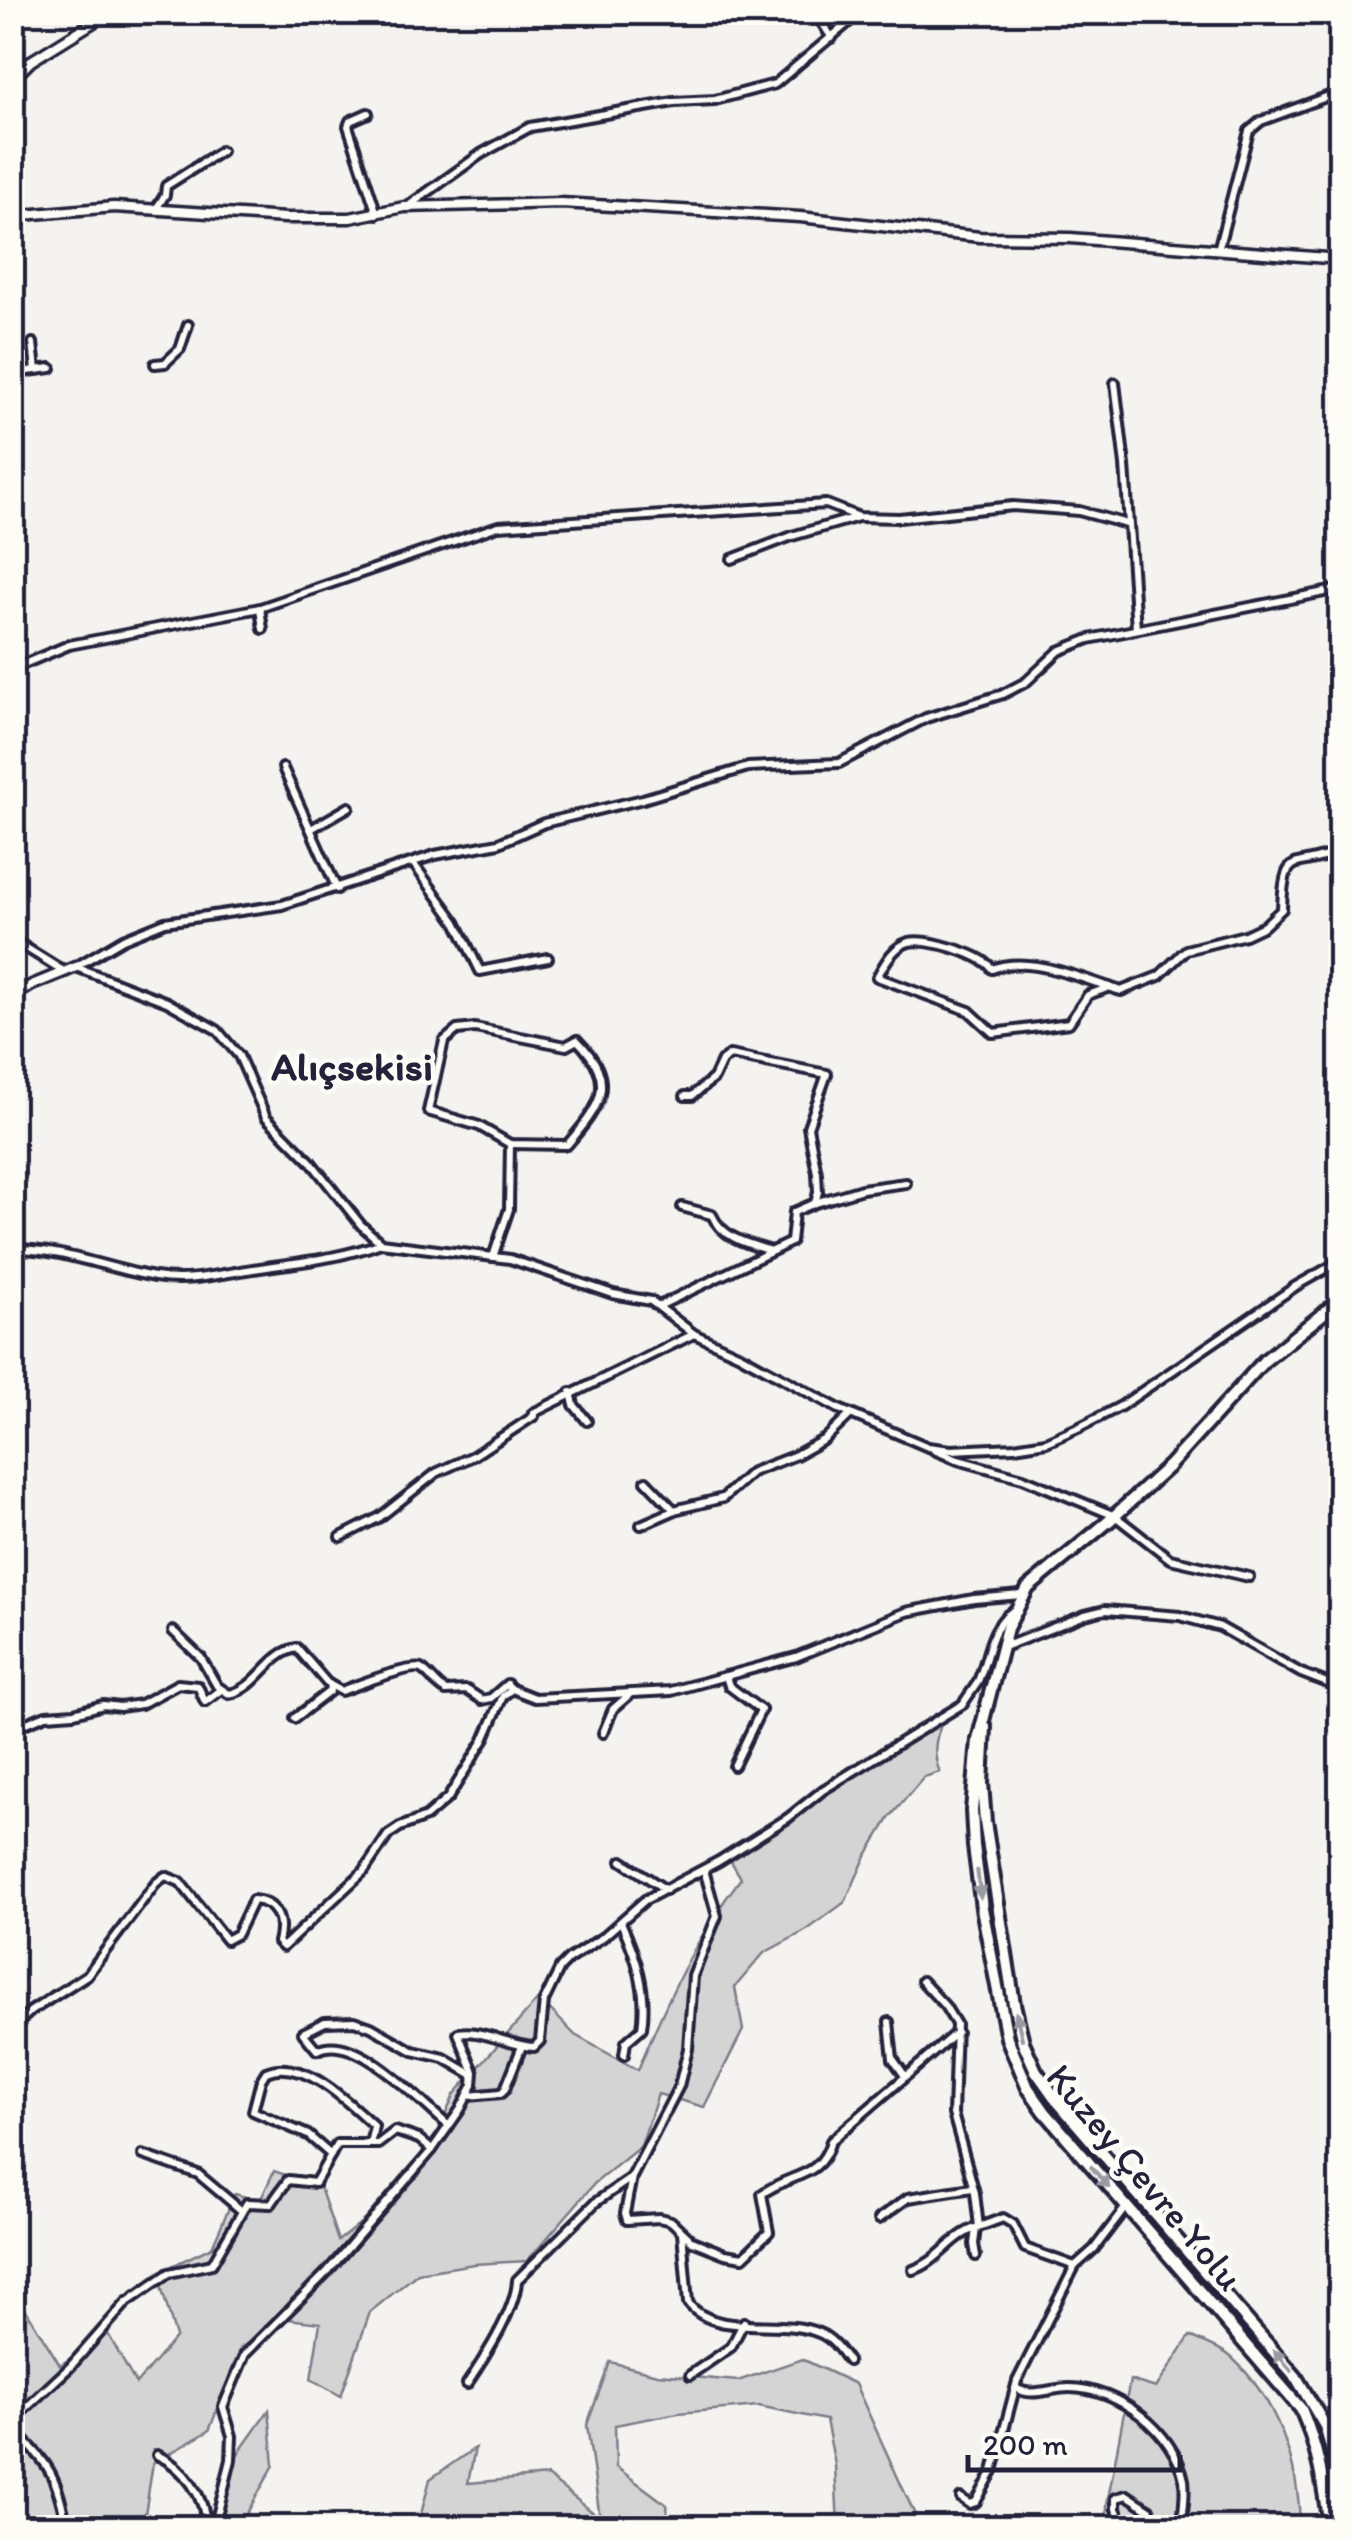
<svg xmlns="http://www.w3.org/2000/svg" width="1353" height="2540" font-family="Itim,sans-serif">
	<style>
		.green { fill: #d5d4d5; stroke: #7c7b88; stroke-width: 2.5 }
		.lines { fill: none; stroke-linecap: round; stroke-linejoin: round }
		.minor-casing { stroke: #22223b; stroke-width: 14 }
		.tertiary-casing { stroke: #22223b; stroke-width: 15 }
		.primary-casing { stroke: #22223b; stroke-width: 18 }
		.minor { stroke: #fdfcf7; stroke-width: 6 }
		.tertiary { stroke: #fdfcf7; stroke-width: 8 }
		.primary { stroke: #fdfcf7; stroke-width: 10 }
		.oneway { fill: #9a9aa2 }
		.labels { text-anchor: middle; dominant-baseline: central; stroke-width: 9; stroke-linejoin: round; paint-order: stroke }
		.street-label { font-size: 38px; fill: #22223b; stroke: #fdfcf7 }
		.neighbourhood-label { font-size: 40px; font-weight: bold; fill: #22223b; stroke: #fdfcf7 }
	</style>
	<rect width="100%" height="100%" fill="#f4f3ef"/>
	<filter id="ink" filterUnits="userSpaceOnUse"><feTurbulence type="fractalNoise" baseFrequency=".01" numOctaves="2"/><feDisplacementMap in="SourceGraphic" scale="20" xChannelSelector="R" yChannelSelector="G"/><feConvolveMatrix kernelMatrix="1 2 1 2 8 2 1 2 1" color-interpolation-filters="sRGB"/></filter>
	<g filter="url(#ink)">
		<!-- green -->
		<g class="green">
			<path d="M947,1714C936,1731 931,1753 940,1772L924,1777L890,1817L865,1858L845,1902L807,1930L764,1953L735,1987L743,2030L704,2107L658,2094L641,2146L595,2183L527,2261L474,2264L418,2273L370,2312L341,2396L311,2379L320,2323L288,2319L241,2347L209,2431L153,2463L143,2527H13L12,2322L26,2310L60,2365L108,2334L136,2384L176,2337L157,2273L212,2247L235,2194L260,2201L274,2171L320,2187L338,2241L419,2176L454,2095L539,1998L575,2035L638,2070C666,2002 696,1936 741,1878L729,1858L796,1816L885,1744Z"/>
			<path d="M1190,2336C1203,2342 1221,2348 1231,2357C1278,2400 1299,2465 1300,2527L1107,2528V2504L1130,2380L1156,2388Z"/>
			<polygon points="802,2359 855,2384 921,2528 838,2527 835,2465 826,2420 759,2406 678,2413 615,2425 616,2467 667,2505 668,2527 547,2528 535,2524 532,2527 470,2528 469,2522 418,2526 430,2479 475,2448 468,2483 547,2476 600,2518 587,2425 610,2362 657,2374 738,2381"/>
			<polygon points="269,2410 274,2465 246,2515 250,2527 211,2528 220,2479"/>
		</g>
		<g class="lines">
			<defs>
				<g id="minor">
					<polyline points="815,12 832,38"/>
					<polyline points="368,113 350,121 348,126 377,214"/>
					<polyline points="411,204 481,154 530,127 674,102 715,100 775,84 861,12"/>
					<polyline points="156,209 165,195 166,186 221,151"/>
					<polyline points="1218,250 1249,131 1261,121 1337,93 1340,83"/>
					<polyline points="33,343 36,370 51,368"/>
					<polyline points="155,364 165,363 180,349 188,325"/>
					<polyline points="20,372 36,370"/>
					<polyline points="1115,383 1125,465 1136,629"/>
					<polyline points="732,559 792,536 858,517"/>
					<polyline points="260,608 263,629"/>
					<polyline points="12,669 69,645 260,608 498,526 826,504 859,517 899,518 1013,506 1079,511 1127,524"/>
					<polyline points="283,768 337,889"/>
					<polyline points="311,829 349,807"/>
					<polyline points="413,863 456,922 480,971 548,958"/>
					<polyline points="12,939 65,972"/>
					<polyline points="77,966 123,939 165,922 282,905 435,855 499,843 544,823 643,799 748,767 839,763 926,718 1003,694 1026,682 1059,651 1089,639 1340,589"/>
					<polyline points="76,967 167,1002 217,1030 239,1056 266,1117 310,1161 361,1225 381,1243 510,1259 613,1294 651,1301 694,1334 740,1355 839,1409 928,1447 951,1450 1014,1447 1046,1442 1080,1427 1121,1406 1296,1286 1340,1261"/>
					<path d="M1110,987L1088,995L1069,1023L993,1033L969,1011L877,977C885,963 893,947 909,942C927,938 983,954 992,969C1028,954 1085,980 1121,991L1159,976L1186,950L1245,935L1264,926L1282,909C1284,847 1294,871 1340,851"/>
					<path d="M475,1028L566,1046L577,1040C619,1083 600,1106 567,1145L510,1144L479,1126L428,1111L444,1041L457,1030Z"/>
					<polyline points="815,1203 862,1189 906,1183"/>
					<path d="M682,1207L712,1215C722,1238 748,1244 771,1251"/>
					<path d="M12,1249C60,1248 108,1269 155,1277C190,1283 219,1274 253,1269C297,1262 339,1259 381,1243"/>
					<polyline points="493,1257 509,1209 510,1144"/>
					<polyline points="661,1305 791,1242 794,1212 815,1203 818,1192 817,1173 808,1127 827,1074 730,1055 722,1061 714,1078 692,1096 685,1096"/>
					<polyline points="571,1392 574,1405 587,1421"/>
					<polyline points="934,1450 958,1460 1023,1478 1115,1516 1170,1559 1249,1577"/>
					<polyline points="646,1481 674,1510 723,1498 752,1472 796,1455 825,1439 851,1414"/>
					<polyline points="641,1525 673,1511"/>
					<polyline points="341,1537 380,1517 436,1473 473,1456 534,1416 533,1413 694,1334"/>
					<path d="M173,1631L201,1658L217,1686L229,1694C258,1689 268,1653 297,1648L327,1683L341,1691C355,1686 411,1664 421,1669C430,1674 436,1686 446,1691L467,1690L482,1700L491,1698L507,1684L512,1689"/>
					<polyline points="1001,1648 1085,1615 1105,1610 1180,1616 1220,1627 1301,1673 1340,1688"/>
					<polyline points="726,1676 729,1686 761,1710 734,1766"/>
					<polyline points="295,1718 330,1691 329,1684"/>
					<polyline points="12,1729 46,1715 74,1713 103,1705 120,1707 141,1704 178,1684 198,1686 205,1702 221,1690"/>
					<polyline points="603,1733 613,1709 629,1695"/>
					<polyline points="622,1861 666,1890"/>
					<path d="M704,1870L717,1916L693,1976L688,2049L679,2086L632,2177L625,2213L627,2220L659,2218L671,2221L692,2241L725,2254L743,2257L769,2232L762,2194C791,2172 820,2180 831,2141L957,2032"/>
					<path d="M621,1922C636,1956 648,1991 642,2028L626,2042L624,2055"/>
					<polyline points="922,1981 945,2006 956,2024 953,2114 975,2193 979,2227 1003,2218 1013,2224 1025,2248 1075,2266"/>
					<polyline points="889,2022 893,2059 905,2076"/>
					<path d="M12,2028L31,2011L87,1975L156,1883L165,1876L180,1882L226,1940L237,1934L253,1900C277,1902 284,1921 278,1942L283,1947L364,1871L388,1835L400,1827L426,1817L448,1798L484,1740L503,1696L512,1689L535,1698L671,1691L796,1657L906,1612L974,1599L1021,1595"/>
					<polyline points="468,2096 501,2093 505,2089 522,2046"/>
					<path d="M449,2126C421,2103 356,2030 317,2050L303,2033L325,2022L354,2021L371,2027L413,2051L444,2058L473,2075"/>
					<polyline points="143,2155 198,2174 242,2211"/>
					<path d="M331,2155L308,2135L253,2111L261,2080L266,2072C303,2056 350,2104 374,2126L370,2144"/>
					<polyline points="879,2219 908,2198 972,2188"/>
					<polyline points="976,2228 974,2244 976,2256"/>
					<path d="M682,2232L688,2303C716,2339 779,2316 819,2333C832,2338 840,2350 848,2361"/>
					<path d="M913,2270C939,2262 952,2234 979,2227"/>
					<polyline points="690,2375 731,2347 744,2322"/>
					<path d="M467,2384C484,2359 516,2309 517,2280L596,2202L631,2178"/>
					<path d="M1016,2388C1031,2398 1051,2388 1069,2388C1118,2388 1174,2431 1184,2480C1186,2495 1183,2513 1181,2528"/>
					<polyline points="12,2421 70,2367 126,2303 169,2273 212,2264 247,2203 271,2204 288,2180 315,2183 337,2144 378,2144 395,2131 419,2139 432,2150"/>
					<path d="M12,2430C51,2462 57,2479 67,2528"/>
					<path d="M157,2455C184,2467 206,2497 206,2528"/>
					<polyline points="961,2498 970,2504 976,2502 993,2471 1017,2381 1075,2266 1094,2249 1126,2207"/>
					<path d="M214,2528L231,2460L232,2436L223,2407L245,2354L328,2271L432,2150L460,2110L473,2085L474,2072L458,2033C480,2028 510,2046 534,2047L540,2041L544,2001L560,1968L569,1959L603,1937L645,1900L719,1861L788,1818L823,1790L963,1704C967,1697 973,1690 977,1683C989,1659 988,1627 1013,1611"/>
					<polyline points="1125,2528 1116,2509 1116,2498 1127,2495 1150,2510 1157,2528"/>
				</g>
				<g id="tertiary">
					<polyline points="12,80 31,61 110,12"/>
					<polyline points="12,216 114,207 286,218 350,218 404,207 561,203 800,217 980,237 1070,238 1340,259"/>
					<polyline points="12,997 32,985 76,967"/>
				</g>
				<g id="primary">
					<polyline points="985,1727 982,1783 985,1822 1014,2004 1023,2042 1036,2071 1058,2102 1296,2377 1325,2426 1340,2479"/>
					<path d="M1329,2528C1324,2486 1318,2448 1301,2409L1045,2112L1028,2088L1007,2038L982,1908L974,1846L972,1811L978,1740L1007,1628L1028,1588L1109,1521L1169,1466L1264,1361L1340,1300"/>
				</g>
			</defs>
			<!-- minor casing -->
			<use href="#minor" class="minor-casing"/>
			<!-- tertiary casing -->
			<use href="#tertiary" class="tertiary-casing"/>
			<!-- primary casing -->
			<use href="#primary" class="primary-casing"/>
			<!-- minor -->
			<use href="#minor" class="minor"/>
			<!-- tertiary -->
			<use href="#tertiary" class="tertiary"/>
			<!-- primary -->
			<use href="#primary" class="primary"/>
		</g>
		<!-- one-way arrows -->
		<defs><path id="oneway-solid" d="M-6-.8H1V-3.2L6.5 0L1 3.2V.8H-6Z" transform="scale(2.5)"/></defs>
		<g class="oneway">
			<use href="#oneway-solid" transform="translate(979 1884) rotate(83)"/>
			<use href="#oneway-solid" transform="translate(1019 2026) rotate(-103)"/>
			<use href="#oneway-solid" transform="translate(1100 2177) rotate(49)"/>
			<use href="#oneway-solid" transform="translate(1283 2361) rotate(-130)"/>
		</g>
	</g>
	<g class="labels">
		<!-- street labels -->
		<g class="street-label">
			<text transform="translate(1145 2177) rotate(50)">Kuzey Çevre Yolu</text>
		</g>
		<!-- neighbourhood labels -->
		<g class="neighbourhood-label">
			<text x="352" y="1066">Alıçsekisi</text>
		</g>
	</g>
	<!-- margin -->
	<rect width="1353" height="2540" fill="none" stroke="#fdfcf7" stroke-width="50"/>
	<rect x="25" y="25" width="1303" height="2490" fill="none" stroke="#22223b" stroke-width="4" filter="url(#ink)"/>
	<!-- scale -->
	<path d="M968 2455v15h212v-15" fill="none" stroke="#22223b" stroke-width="5"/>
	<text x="983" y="2455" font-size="30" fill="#22223b" stroke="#fdfcf7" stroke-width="8" paint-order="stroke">200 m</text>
</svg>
